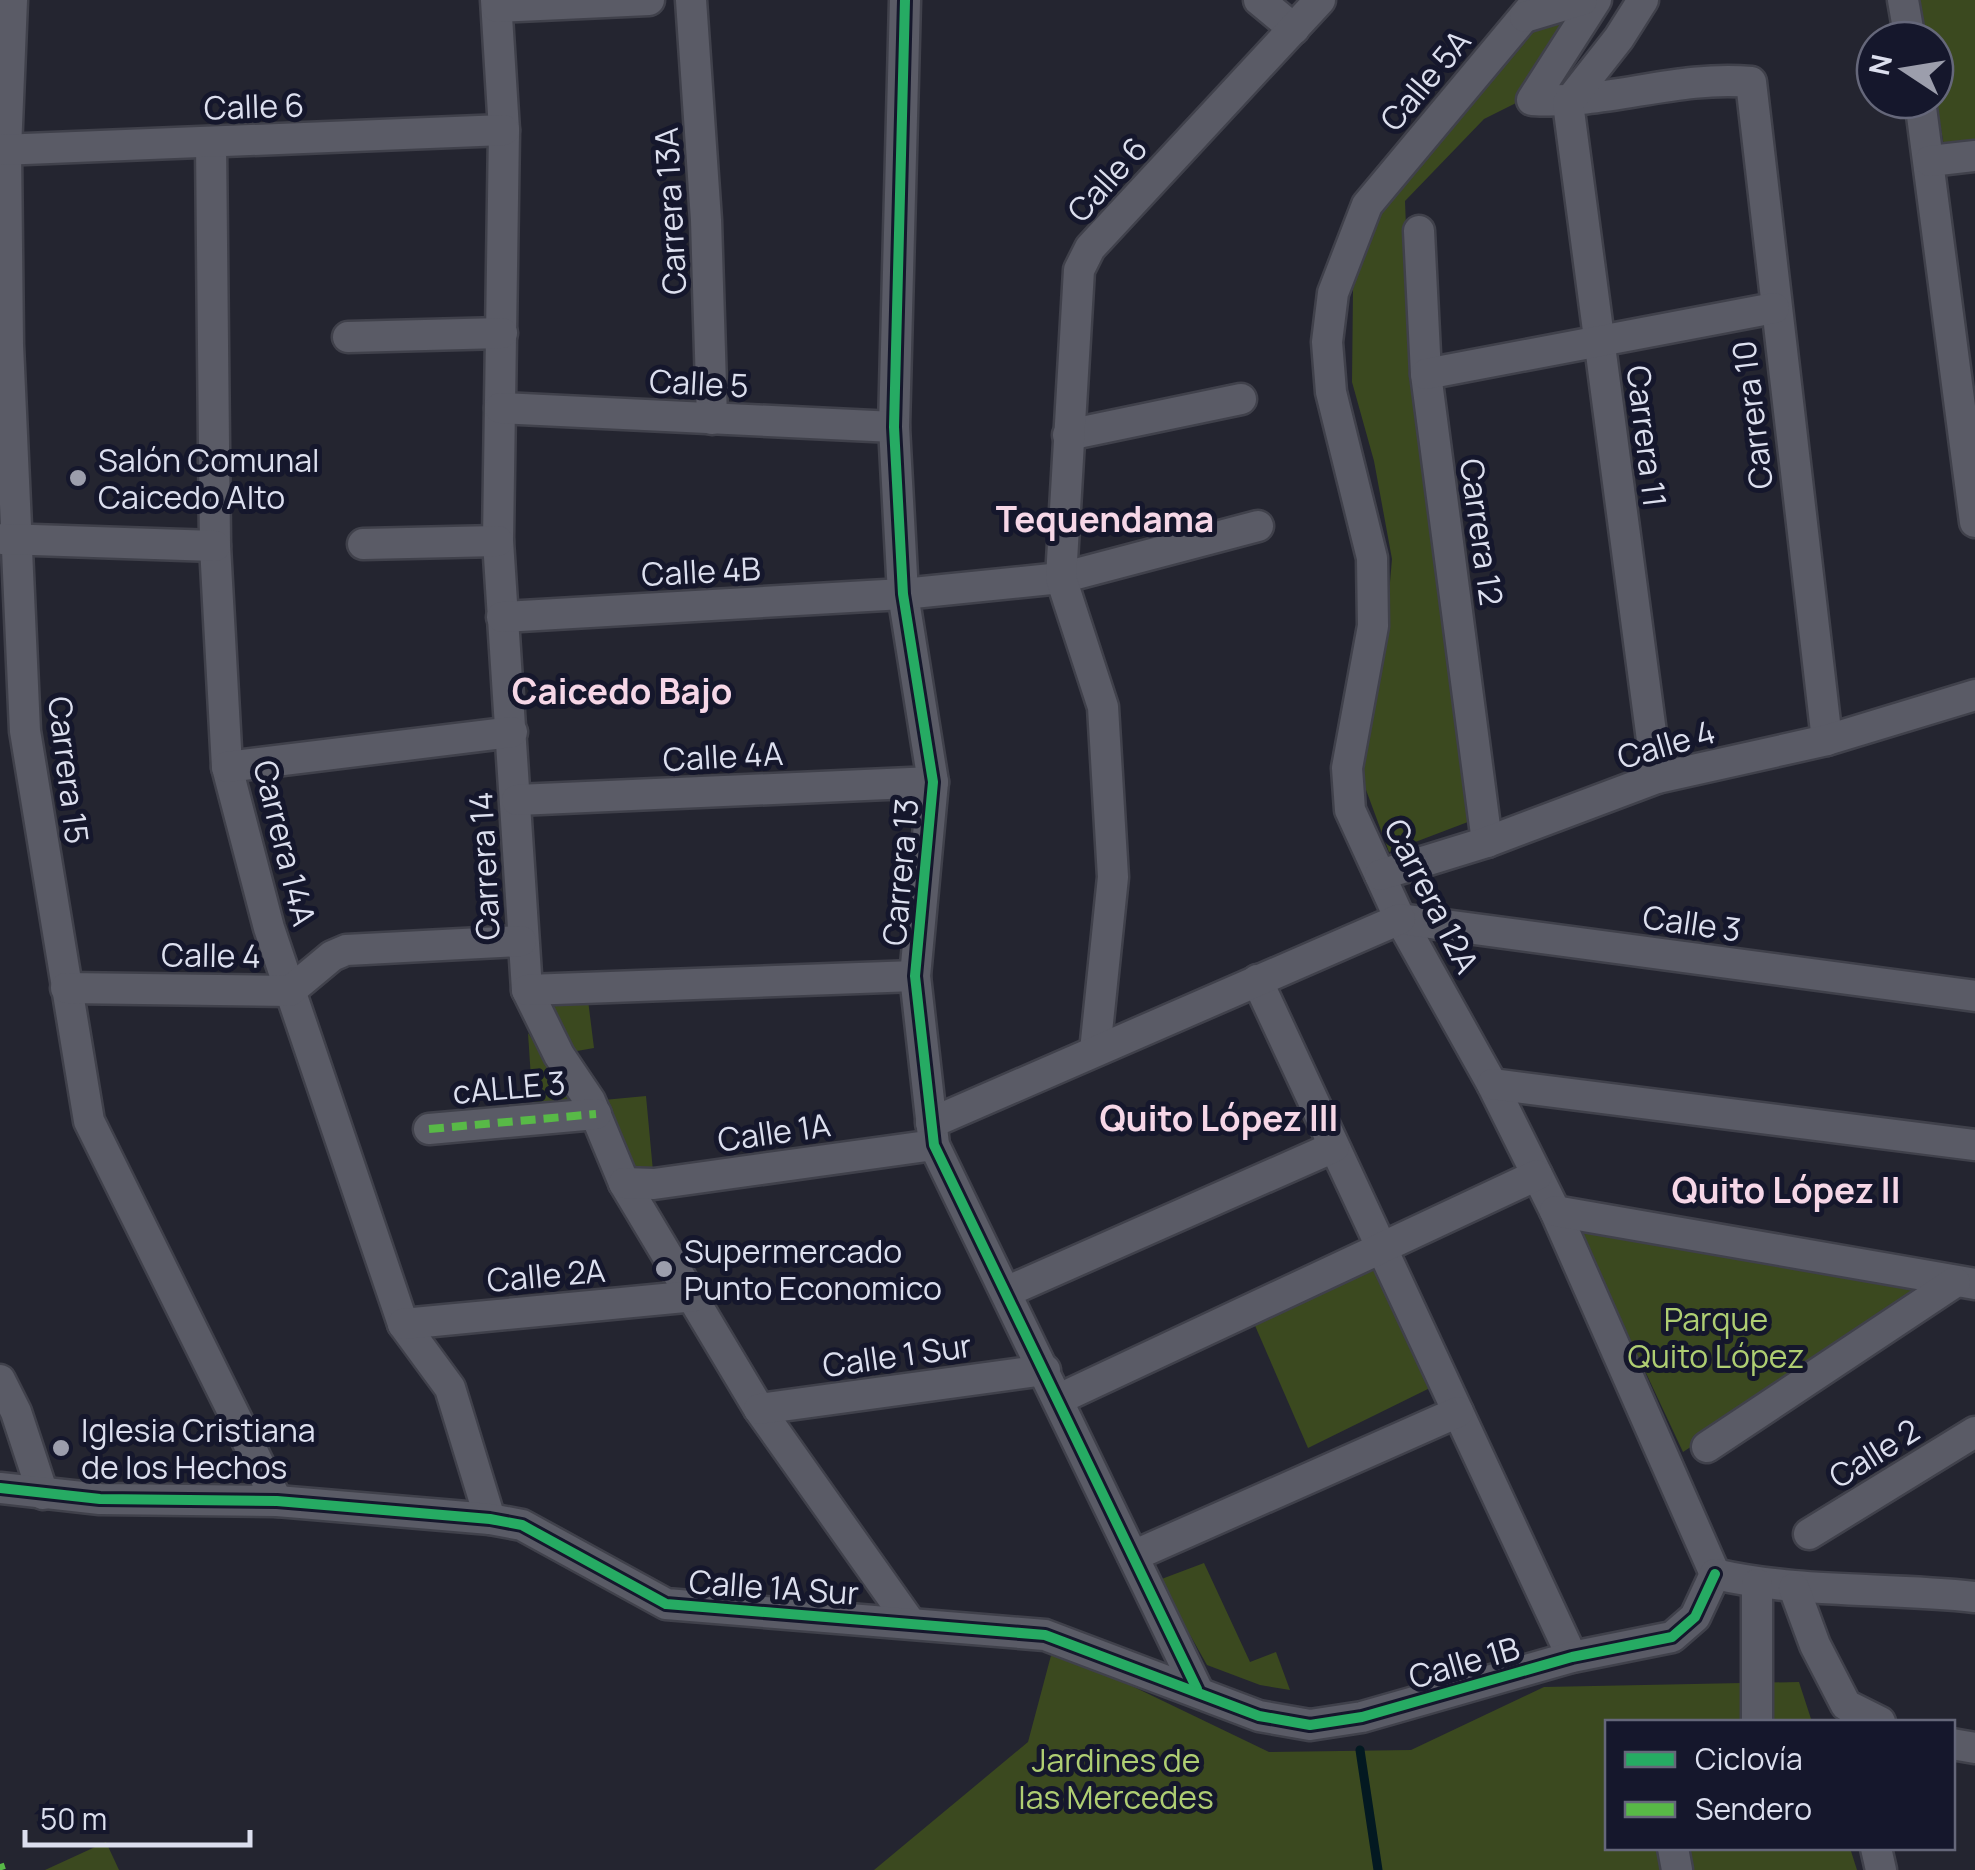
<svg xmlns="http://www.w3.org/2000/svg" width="1975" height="1870" font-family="Manrope,sans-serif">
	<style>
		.green { fill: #3b491f }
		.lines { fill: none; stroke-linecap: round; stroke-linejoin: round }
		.stream { stroke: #031921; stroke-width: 9 }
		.minor-casing { stroke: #40414b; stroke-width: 35 }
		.minor { stroke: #5a5b66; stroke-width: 30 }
		.quiet { stroke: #58b947; stroke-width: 8; stroke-dasharray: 15 8; stroke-linecap: butt }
		.cycleway-casing { stroke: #15172c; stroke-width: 16 }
		.cycleway { stroke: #26ab63; stroke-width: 10 }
		.poi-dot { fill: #9c9eac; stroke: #15172c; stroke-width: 4 }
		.labels { text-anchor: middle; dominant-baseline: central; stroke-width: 10; stroke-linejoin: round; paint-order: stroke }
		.street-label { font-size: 32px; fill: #dcdfee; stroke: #15172c }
		.poi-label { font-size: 32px; fill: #dcdfee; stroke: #15172c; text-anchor: start }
		.park-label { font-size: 32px; fill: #afce72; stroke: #15172c }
		.neighbourhood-label { font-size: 35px; font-weight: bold; fill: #f6d7e7; stroke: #15172c }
	</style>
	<rect width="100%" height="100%" fill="#242530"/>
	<!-- green -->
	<g class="green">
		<polygon points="1918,0 1975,0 1975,142 1944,146 1935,95 1935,40 1925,40"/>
		<polygon points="1589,5 1526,98 1484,119 1405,201 1410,333 1481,817 1389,852 1362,779 1387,617 1392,559 1374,461 1352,382 1353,289 1377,216 1533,25"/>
		<polygon points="588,1000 594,1048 560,1054 539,1009"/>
		<polygon points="528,1033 581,1109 533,1109"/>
		<polygon points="646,1096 654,1182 625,1181 593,1101"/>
		<polygon points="1580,1232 1927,1292 1683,1452"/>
		<polygon points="1375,1262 1434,1386 1308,1448 1253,1321"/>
		<polygon points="1204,1563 1250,1662 1276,1652 1290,1690 1260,1685 1207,1665 1159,1580"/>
		<polygon points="1053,1648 1269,1752 1411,1750 1544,1687 1799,1682 1812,1722 1608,1722 1608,1848 1850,1848 1857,1870 874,1870 1028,1742"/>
		<polygon points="106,1842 119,1870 45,1870"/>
	</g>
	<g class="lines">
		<!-- stream -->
		<polyline class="stream" points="1360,1750 1378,1870"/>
		<defs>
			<g id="minor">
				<polyline points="12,0 6,150 8,345 25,731 89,1121 277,1501"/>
				<polyline points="496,0 504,130 498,541 527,990 559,1055 590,1101 624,1183 759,1409 909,1621"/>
				<polyline points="691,0 706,220 712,419"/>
				<polyline points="905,0 894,427 903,594 933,782 915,976 934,1145 1197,1689"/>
				<polyline points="1259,0 1294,29"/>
				<polyline points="1538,0 1367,205 1333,293 1327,342 1331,392 1372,558 1373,626 1347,768 1350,810 1400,919 1492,1084 1555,1211 1715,1574"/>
				<path d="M1596,0L1532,100C1606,105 1677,75 1751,82L1827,740"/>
				<polyline points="1643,0 1619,38 1568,103 1657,778"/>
				<polyline points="1903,0 1910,40"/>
				<polyline points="497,7 649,0"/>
				<polyline points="1525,17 1582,0"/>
				<polyline points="1920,100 1975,522"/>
				<polyline points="211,143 215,546 227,767 269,928 403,1324 450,1388 490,1519"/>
				<polyline points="0,150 504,130"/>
				<polyline points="1930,161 1975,156"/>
				<polyline points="1419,231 1426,374 1487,842"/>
				<polyline points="348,337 502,333"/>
				<polyline points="1426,374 1774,308"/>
				<polyline points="500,408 894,427"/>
				<polyline points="1068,435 1241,399"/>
				<polyline points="3,539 215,546"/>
				<polyline points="363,544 498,541"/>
				<polyline points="502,617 903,594 1061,578 1258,526"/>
				<polyline points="227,767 512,732"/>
				<polyline points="517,800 933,782"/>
				<polyline points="1380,875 1487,842 1657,778 1827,740 1975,695"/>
				<polyline points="1400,919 1975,996"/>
				<polyline points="1257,980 1572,1657"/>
				<polyline points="66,988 290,991 332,956 346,950 521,941"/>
				<polyline points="527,990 915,976"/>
				<polyline points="1095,1051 1113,877 1103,707 1061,578 1079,270 1090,248 1320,0"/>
				<polyline points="1492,1084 1975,1145"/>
				<polyline points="931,1123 1400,919"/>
				<polyline points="429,1129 596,1114"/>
				<polyline points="624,1183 654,1184 934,1145"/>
				<polyline points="1555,1211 1975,1284"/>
				<polyline points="1006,1292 1334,1147"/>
				<polyline points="403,1324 695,1296"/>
				<polyline points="0,1380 16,1412 43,1494"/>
				<polyline points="1059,1399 1537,1175"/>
				<polyline points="759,1409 1045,1370"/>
				<polyline points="1707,1447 1955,1282"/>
				<polyline points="0,1488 100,1499 277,1501 490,1519 522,1525 666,1604 1045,1635 1259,1716 1310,1725 1362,1717 1572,1657 1672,1637 1695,1617 1715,1574"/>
				<polyline points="1809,1534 1975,1432"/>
				<polyline points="1133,1556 1458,1412"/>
				<path d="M1715,1574C1801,1594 1887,1587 1975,1597"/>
				<polyline points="1794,1588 1815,1645 1846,1705 1880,1722"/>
				<polyline points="1757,1722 1757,1584"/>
				<polyline points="1952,1744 1975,1748"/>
				<polyline points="1673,1848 1677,1870"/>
				<polyline points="1876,1848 1881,1870"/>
			</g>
		</defs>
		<!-- minor casing -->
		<use href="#minor" class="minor-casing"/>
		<!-- minor -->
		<use href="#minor" class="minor"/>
		<!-- quiet -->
		<g class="quiet">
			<polyline points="429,1129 596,1114"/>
			<polyline points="0,1864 2,1870"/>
		</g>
		<defs>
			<g id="cycleway">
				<polyline points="905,0 894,427 903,594 933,782 915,976 934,1145 1197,1689"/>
				<polyline points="0,1488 100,1499 277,1501 490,1519 522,1525 666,1604 1045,1635 1259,1716 1310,1725 1362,1717 1572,1657 1672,1637 1695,1617 1715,1574"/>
			</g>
		</defs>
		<!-- cycleway casing -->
		<use href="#cycleway" class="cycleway-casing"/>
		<!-- cycleway -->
		<use href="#cycleway" class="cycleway"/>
	</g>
	<!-- markers -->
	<g class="poi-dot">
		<circle cx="78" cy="478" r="10"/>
		<circle cx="664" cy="1269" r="10"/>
		<circle cx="61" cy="1448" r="10"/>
	</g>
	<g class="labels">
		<!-- street labels -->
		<g class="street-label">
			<text transform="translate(1425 80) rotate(-50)">Calle 5A</text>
			<text transform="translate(254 106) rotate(-2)">Calle 6</text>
			<text transform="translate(1107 179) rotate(-48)">Calle 6</text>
			<text transform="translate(670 211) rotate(-93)">Carrera 13A</text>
			<text transform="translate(699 383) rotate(3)">Calle 5</text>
			<text transform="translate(1752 415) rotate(-97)">Carrera 10</text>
			<text transform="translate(1647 436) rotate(83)">Carrera 11</text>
			<text transform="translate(1482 532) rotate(82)">Carrera 12</text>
			<text transform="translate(701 571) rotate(-3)">Calle 4B</text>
			<text transform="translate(1666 744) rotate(-16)">Calle 4</text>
			<text transform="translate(723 756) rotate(-3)">Calle 4A</text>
			<text transform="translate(69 770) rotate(83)">Carrera 15</text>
			<text transform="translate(285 843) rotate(76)">Carrera 14A</text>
			<text transform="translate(484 866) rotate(-93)">Carrera 14</text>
			<text transform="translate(900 872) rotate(-85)">Carrera 13</text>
			<text transform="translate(1432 896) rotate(63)">Carrera 12A</text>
			<text transform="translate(1692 923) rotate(8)">Calle 3</text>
			<text transform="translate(211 955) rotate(1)">Calle 4</text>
			<text transform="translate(509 1087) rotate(-5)">cALLE 3</text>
			<text transform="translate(774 1132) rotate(-8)">Calle 1A</text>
			<text transform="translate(546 1275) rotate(-5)">Calle 2A</text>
			<text transform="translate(897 1355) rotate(-8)">Calle 1 Sur</text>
			<text transform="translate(1874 1453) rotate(-32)">Calle 2</text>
			<text transform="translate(774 1587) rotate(4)">Calle 1A Sur</text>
			<text transform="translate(1464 1662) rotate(-16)">Calle 1B</text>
		</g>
		<!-- poi labels -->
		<g class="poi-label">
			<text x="98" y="460">Salón Comunal<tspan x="98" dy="37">Caicedo Alto</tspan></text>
			<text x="684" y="1251">Supermercado<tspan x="684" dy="37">Punto Economico</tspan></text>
			<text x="81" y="1430">Iglesia Cristiana<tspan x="81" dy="37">de los Hechos</tspan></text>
		</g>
		<!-- park labels -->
		<g class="park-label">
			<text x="1716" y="1319">Parque<tspan x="1716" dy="37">Quito López</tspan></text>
			<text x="1116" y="1760">Jardines de<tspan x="1116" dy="37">las Mercedes</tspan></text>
		</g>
		<!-- neighbourhood labels -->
		<g class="neighbourhood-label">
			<text x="1105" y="519">Tequendama</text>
			<text x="622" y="691">Caicedo Bajo</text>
			<text x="1219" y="1118">Quito López III</text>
			<text x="1786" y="1190">Quito López II</text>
		</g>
	</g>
	<!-- legend -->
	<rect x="1605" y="1720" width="350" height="130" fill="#15172c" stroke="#65677a" stroke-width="2.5"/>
	<rect x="1625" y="1752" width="50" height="15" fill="#26ab63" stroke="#65677a" stroke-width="2.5"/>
	<text x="1695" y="1770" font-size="30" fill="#dcdfee">Ciclovía</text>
	<rect x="1625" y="1802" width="50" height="15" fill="#58b947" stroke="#65677a" stroke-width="2.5"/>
	<text x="1695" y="1820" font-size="30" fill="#dcdfee">Sendero</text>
	<!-- north arrow -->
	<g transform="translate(1905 70) rotate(282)"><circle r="48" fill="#15172c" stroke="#65677a" stroke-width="2.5"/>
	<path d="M0-8L18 38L0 25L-18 38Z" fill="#9c9eac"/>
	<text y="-15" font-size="28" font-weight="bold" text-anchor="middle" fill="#dcdfee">N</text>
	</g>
	<!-- scale -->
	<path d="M25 1830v15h225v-15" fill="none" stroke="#dcdfee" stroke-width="5"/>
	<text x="40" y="1830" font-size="30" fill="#dcdfee" stroke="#15172c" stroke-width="8" paint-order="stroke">50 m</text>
</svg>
